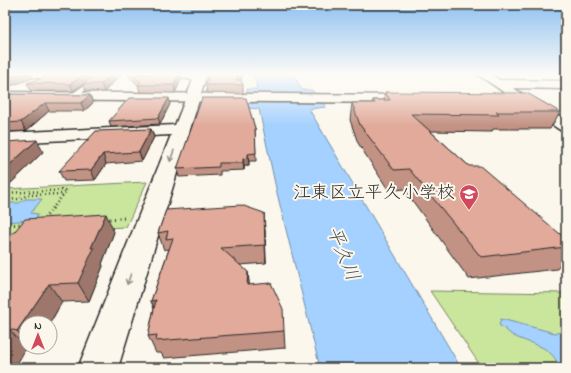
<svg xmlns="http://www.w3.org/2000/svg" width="571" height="373" font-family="'Indie Flower','Klee One',sans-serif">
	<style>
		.green { fill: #cae59c; stroke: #7a8864 }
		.water { fill: #a4d1ff; stroke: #748faa }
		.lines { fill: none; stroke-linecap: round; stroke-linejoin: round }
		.lane-casing { stroke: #2b2b2b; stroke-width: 3 }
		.street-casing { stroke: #2b2b2b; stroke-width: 3 }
		.secondary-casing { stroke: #2b2b2b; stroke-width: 3 }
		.path-far1 { stroke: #2b2b2b; stroke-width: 2.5; stroke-dasharray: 1 3; stroke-linecap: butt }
		.path { stroke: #2b2b2b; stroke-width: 3; stroke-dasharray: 1 3.5; stroke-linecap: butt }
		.lane { fill: #fbf7ec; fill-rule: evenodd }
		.street { fill: #fbf7ec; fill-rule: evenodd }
		.secondary { fill: #fbf7ec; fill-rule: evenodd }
		.wall { fill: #c29284; stroke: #2b2b2b }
		.shaded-wall { fill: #9e776c; stroke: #2b2b2b }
		.building { fill: #e1aa9a; stroke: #2b2b2b }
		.oneway { stroke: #93918c }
		.labels { text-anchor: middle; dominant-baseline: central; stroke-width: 4; stroke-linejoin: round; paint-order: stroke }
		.poi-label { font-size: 18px; fill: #2b2b2b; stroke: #fbf7ec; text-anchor: end }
		.water-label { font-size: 19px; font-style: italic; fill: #495460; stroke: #fbf7ec }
	</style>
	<rect width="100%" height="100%" fill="#fbf7ec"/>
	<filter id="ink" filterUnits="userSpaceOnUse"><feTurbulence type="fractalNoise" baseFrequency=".025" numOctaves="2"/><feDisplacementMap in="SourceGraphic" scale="8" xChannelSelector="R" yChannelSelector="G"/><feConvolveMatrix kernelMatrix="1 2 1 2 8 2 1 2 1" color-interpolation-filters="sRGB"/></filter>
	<g filter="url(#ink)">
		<!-- green -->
		<g class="green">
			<polygon points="147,182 126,227 5,233 5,189"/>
			<polygon points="430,291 566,293 566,368 482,368"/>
		</g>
		<!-- water -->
		<g class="water">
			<polygon points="251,74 293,74 302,90 312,90 326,107 309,109 461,368 320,368 277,193 259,109 248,108 247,89 257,89 255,79"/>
			<polygon points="25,199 42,199 31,213 38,214 34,220 5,222 5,203 19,203"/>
			<path d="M501,319L555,333L566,332V368H560C550,343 532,346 512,335C508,332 504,328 499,325Z"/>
		</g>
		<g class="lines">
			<defs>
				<g id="lane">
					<path d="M17,74C28,74 46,72 55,78L52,80Z"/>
					<polygon points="108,74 117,74 93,84 74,99 71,99 67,97 89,82"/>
				</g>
				<polygon id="street" points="171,74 203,74 206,77 118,368 78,368 171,135 5,143 5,133 175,125 193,80 176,77"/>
				<g id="secondary">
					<polygon points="477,74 490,74 500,80 566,81 566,89 513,88 566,120 566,132 560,130"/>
					<polygon points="5,92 414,95 419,96 421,99 419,102 414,103 5,100"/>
				</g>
			</defs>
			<!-- lane casing -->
			<use href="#lane" class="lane-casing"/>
			<!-- street casing -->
			<use href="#street" class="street-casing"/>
			<!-- secondary casing -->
			<use href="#secondary" class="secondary-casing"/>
			<!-- path-far1 -->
			<g class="path-far1">
				<polyline points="5,193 67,190"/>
				<polyline points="5,200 19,199 28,195 63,194"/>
				<polyline points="52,209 67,190"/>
			</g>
			<!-- path -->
			<g class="path">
				<polyline points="44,219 53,208"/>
				<polyline points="105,219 126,218"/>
				<polyline points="5,225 24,224"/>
			</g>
			<!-- lane -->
			<use href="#lane" class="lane"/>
			<!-- street -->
			<use href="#street" class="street"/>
			<!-- secondary -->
			<use href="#secondary" class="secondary"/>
		</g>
		<!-- wall -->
		<g class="wall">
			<polygon points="55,74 121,74 104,92 86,91 83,84 84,84 73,91 31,91 27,83"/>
			<polygon points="127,74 180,74 181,79 175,93 140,92 138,85"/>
			<polygon points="210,74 243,74 241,80 243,85 243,94 207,93 206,85"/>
			<polygon points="385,92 560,112 550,129 493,129 492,132 430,131 469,166 566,239 566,257 557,269 469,279 404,189 389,191 358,143 350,120 352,103 372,103 373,100 384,100"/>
			<polygon points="5,94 90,95 93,103 84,111 49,111 26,131 5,132"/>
			<polygon points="170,104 160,124 111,127 109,121"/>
			<polygon points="255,128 256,161 249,161 249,166 244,166 244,170 220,171 220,175 179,177 177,169"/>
			<polygon points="151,129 154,137 142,161 106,164 95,180 64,181 59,171"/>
			<polygon points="5,137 8,142 43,152 8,186 5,187"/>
			<polygon points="166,210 265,230 266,263 240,265 248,272 249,285 284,331 285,348 164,358 161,353 156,353 148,336 154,308 151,301 169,249 164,250 158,233"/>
			<polygon points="114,232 102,264 103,266 89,301 62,302 50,323 26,323 26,347 35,347 34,349 26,348 5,368 5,243"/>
		</g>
		<!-- shaded-wall -->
		<g class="shaded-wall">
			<polygon points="21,74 31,74 33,78 11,86 9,90 5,91 5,83 7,78"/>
			<polygon points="85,74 104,74 88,81 73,91 70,84"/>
			<polygon points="112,74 121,74 104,92 101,84"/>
			<polygon points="179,74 180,74 181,79 175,93 174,85"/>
			<polygon points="239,74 243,74 238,85 236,80"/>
			<polygon points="90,95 93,103 84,111 81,103"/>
			<polygon points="169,98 170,104 160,124 158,118"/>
			<polygon points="45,103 49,111 26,131 21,122"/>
			<polygon points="151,129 154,137 142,161 139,152"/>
			<polygon points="37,140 43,152 8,186 5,182 5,169"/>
			<polygon points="103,154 106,164 95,180 91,170"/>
			<polygon points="248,154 249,166 244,166 244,170 243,159"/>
			<polygon points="264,213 265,230 266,263 265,245"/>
			<polygon points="106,214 114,232 102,264 103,266 89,301 78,283 91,248"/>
			<polygon points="248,272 250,290 247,285"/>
			<polygon points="49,284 62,302 50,323 26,323 26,341 17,331"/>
			<polygon points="156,300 158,319 151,301"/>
			<polygon points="9,329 26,348 15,368 5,368 5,336"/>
		</g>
		<!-- building -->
		<g class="building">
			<polygon points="5,74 21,74 7,78 5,83"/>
			<polygon points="55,74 85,74 70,84 27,83"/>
			<polygon points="102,74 112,74 101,84 83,84 91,78"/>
			<polygon points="132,74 179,74 174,85 138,85 141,82"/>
			<polygon points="210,74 239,74 236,80 241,80 243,85 206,85"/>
			<polygon points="385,92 527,93 560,112 496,112 499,115 411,114 469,166 480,166 566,239 566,247 481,257 409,169 394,170 360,125 352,103 375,103 373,100 390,100"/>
			<polygon points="5,94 90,95 81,103 45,103 21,122 5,123"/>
			<polygon points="129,98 169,98 158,118 109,121"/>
			<polygon points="202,98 246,98 255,128 256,153 248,154 248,158 243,159 243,163 219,163 219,167 177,169"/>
			<polygon points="151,129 139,152 103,154 91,170 59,171 96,131"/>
			<polygon points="37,140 5,169 5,142"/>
			<polygon points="241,205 264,213 265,245 221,248 248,272 247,285 271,283 283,309 284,331 156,341 157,335 148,336 156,300 151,301 173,238 166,239 168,231 158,233 166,210"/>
			<polygon points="106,214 91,248 94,248 78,283 49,284 17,331 9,329 5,336 5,243 25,219"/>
		</g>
		<!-- one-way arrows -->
		<defs><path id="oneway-shaft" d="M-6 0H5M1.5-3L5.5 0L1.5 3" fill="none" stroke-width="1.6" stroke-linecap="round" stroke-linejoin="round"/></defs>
		<g class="oneway">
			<use href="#oneway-shaft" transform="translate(172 156) rotate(109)"/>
			<use href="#oneway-shaft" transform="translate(129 279) rotate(109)"/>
		</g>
	</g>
	<!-- sky -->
	<linearGradient id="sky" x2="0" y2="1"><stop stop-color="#8dc0f1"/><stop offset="0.59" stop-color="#fdfbf6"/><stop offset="1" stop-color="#fdfbf6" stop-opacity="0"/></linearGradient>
	<rect width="571" height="126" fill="url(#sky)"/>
	<!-- icons -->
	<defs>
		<symbol id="school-pin" viewBox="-11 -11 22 30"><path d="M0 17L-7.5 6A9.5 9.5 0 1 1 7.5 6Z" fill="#d1495b" stroke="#fbf7ec"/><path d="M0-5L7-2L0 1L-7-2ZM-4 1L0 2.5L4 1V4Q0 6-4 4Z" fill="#fff"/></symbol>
	</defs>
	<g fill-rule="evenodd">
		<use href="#school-pin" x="458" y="183" width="22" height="30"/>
	</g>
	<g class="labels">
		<!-- poi labels -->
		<g class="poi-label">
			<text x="455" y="194">江東区立平久小学校</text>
		</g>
		<!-- water labels -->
		<g class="water-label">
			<text transform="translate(342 254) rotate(68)">平久川</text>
		</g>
	</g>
	<!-- margin -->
	<rect width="571" height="373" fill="none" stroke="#fbf7ec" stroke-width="20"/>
	<rect x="10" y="10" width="551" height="353" fill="none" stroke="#2b2b2b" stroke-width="1.5" filter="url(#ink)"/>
	<!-- north arrow -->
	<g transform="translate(38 335)"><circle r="19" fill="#fbf7ec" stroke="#a8a59f"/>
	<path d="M0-3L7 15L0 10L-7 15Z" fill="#d1495b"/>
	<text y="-6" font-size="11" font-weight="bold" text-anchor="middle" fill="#2b2b2b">N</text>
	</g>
</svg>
